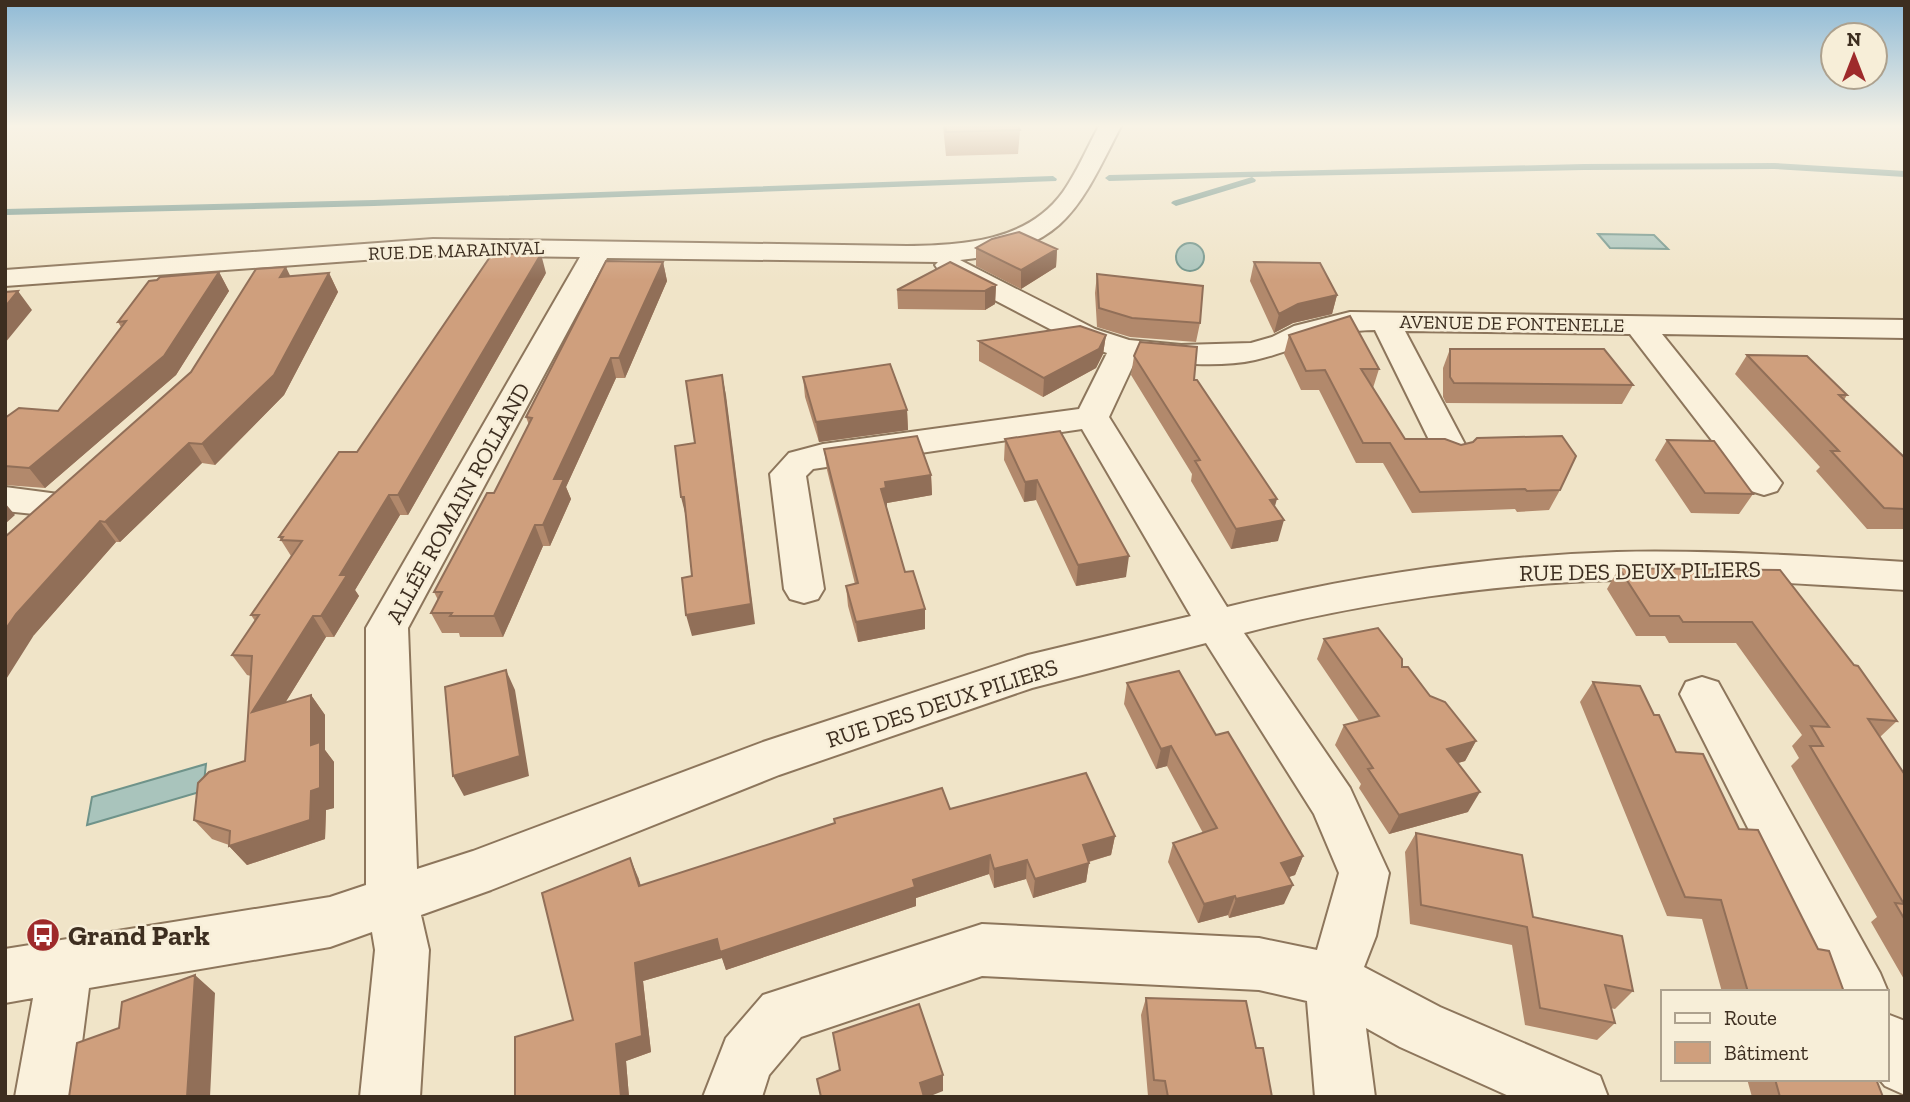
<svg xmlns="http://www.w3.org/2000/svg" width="1910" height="1102" viewBox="0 0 1910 1102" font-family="'Zilla Slab',serif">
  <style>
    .water { fill: #a9c4bc; stroke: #6f938a; stroke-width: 2 }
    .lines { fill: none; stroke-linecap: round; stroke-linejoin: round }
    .stream { fill: #6f938a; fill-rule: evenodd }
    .minor-casing { stroke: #8d765c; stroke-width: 4 }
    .minor { fill: #faf1dc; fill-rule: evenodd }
    .wall { fill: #b2896c }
    .shaded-wall { fill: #916f58 }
    .building { fill: #cf9f7d; stroke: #916f58; stroke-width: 2 }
    .labels { text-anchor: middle; stroke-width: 5; stroke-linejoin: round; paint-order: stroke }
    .far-street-label { font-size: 19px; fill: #3d2e20; stroke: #f7eed8 }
    .street-label { font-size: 23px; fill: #3d2e20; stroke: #f7eed8 }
    .near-poi-label { font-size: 28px; font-weight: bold; fill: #3d2e20; stroke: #f7eed8; text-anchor: start }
  </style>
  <rect width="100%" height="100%" fill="#f0e4c8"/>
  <!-- water -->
  <path class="water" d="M1598,234L1654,235L1668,249L1610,248Z
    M1176 257a14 14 0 1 1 28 0a14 14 0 1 1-28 0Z
    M206,764L203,791L87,825L92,797Z"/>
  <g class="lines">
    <!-- stream -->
    <path class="stream" d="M1774,163L1905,171V177L1774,169L1584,170L1252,177L1256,180L1255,182L1176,206L1171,203L1173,201L1252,177L1109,181L1105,178L1109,175L1584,164Z
      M1053,176L1057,179L1056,181L374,206L5,215V209L374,200Z"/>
    <!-- minor casing -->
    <g class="minor-casing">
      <path id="minor" d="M1099,126H1121C1078,210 1065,249 960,260L1095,329L1129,340L1181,345L1251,343L1272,337L1294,326L1350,312L1905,320V338L1662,334L1782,483L1777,491L1764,495L1751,491L1630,334L1405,331L1469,452L1464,460L1452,463L1440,460L1435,452L1375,330C1326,330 1300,350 1255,360C1219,368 1172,363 1136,359L1109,417L1227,607C1354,576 1487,556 1617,552C1713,550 1809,556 1905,562V590C1809,584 1713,577 1617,580C1498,583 1359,603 1244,633L1350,788L1389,873L1376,936L1364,967L1440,1007L1600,1076L1608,1097H1511L1400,1047L1366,1028L1375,1097H1315L1307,1001L1259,990L982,976L801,1037L769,1075L762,1097H703L726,1038L763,995L982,924L1259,938L1317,950L1339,873L1314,814L1206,643L1032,688L779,775L491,890L421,915L429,950L420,1097H360L375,950L372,932L330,947L89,988L75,1097H15L33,998L5,1003V949L330,897L366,885V628L580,257L433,255L5,286V270L433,239L907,246C963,245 1027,242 1063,192C1077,172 1087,148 1099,126ZM607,258L938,262L935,265L939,271L1073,341L1107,353L1079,409L823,444L789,453L770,474L784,589L790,599L804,603L818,599L824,589L806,476L813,469L1082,429L1191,616L1028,655L763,742L473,851L417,869L408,628Z
        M5,487L66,495L71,504L66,513L53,516L5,511Z
        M1702,677L1718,682L1880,973L1888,992L1887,993L1831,992L1680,694L1686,682Z
        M1887,1014L1905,1021V1095L1885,1086L1879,1079H1887Z"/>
    </g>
    <!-- minor -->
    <use href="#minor" class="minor"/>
  </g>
  <!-- wall -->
  <path class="wall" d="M943,126H1018L1020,130L1018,154L946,156Z
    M976,248L1057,249L1056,267L1021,289L976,266Z
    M663,262L667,281L625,378H616L566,487L571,499L550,546H543L503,637H460L459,633H442L431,613L438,600L434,592L494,493L529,425L526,417Z
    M1254,262L1337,295L1332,314L1293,323L1274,333L1250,281Z
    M219,272L229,291L176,375L45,488L5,485V418L58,411L121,327L118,322Z
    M329,273L338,292L284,395L215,465L202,463L120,542H116L34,635L5,537L191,372L290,276Z
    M546,273L408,515H400L355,590L359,596L334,637H326L285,703L311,695L325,715V750L334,762V808L326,810L325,839L247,865L229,846V845L212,839L194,820L245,761L251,676L247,675L232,655L255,621L251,615L291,556L279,537L357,452Z
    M1097,274L1200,323L1196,342L1130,337L1097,327L1095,293Z
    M996,285L995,304L985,310L898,309L897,290Z
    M1106,335L1103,354L1096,368L1043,397L979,361V341Z
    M1289,335L1379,369L1373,388L1405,439L1560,490L1549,510L1517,512L1515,509L1412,513L1383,463H1356L1319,390H1301L1284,354Z
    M1450,349L1633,385L1622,404L1446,403L1443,397V368Z
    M1747,355L1847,395L1844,400L1905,458V529H1867L1816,471L1820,467L1735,374Z
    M1134,356L1194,380L1275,507L1278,541L1231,549L1191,481L1192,474L1131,375Z
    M803,377L907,410L908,430L819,442L805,397Z
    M1005,439L1126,577L1076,586L1036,500L1024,502L1004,460Z
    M1667,440L1753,494L1739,514L1691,513L1655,460Z
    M824,449L931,475L932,495L887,503V508L905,572L925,629L858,642L848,606L846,586L855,584L827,470Z
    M1619,568L1780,570L1897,721L1880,737L1905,775V981L1871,922L1877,917L1791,766L1799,758L1792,746L1802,735L1736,643H1669L1665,636H1636L1607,589Z
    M1324,639L1402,667L1476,741L1465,761L1458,763L1468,812L1389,834L1359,788L1361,784L1335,745L1344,725L1359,721L1317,659Z
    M1593,682L1654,715L1676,752L1739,829L1818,949L1844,992H1722L1702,919L1667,916L1580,702Z
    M1127,683L1216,735L1303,856L1295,875L1289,877L1284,904L1229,918L1228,915L1198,923L1168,862L1173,843L1203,833L1167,766L1156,769L1124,704Z
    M950,809L1115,836L1111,855L1089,862L1086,882L1033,898L1026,879L994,888L989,874L916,898V906L726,970L722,958L643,981L651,1052L626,1061L629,1097H515L573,1020L638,877L641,886Z
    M1416,833L1533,917L1633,991L1615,1009L1610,1008L1615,1023L1597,1040L1525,1025L1512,945L1410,924L1405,852Z
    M1146,998L1256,1048L1272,1097L1148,1096L1141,1015Z
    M1747,1079H1876L1883,1097H1752Z"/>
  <!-- shaded-wall -->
  <path class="shaded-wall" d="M1057,249L1056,267L1021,289V270Z
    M541,254L546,273L408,515L398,495Z
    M663,262L667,281L625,378L619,358Z
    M286,267L295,286L280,277Z
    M219,272L229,291L176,375L45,488L29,468Z
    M329,273L338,292L284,395L215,465L202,444Z
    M996,285L995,304L985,310V291Z
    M18,291L32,310L5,343V307Z
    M1337,295L1332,314L1293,323L1274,333L1279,314L1298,304Z
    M1106,335L1103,354L1096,368L1043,397L1044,378Z
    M611,358L616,378L566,487L571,499L550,546L543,525L554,479Z
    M722,375L726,395L755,624L692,636L686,615Z
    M907,410L908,430L819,442L816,422Z
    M189,443L202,463L120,542L105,522Z
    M931,475L932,495L887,503V508L881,489L885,482Z
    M1037,480L1036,500L1024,502L1025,482Z
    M389,495L400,515L355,590L359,596L334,637L321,616L340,575Z
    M681,497H684L686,517Z
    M1277,499L1271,520L1270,500Z
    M5,503L15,515L5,524Z
    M1284,520L1278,541L1231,549L1236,529Z
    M100,521L116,542L34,635L5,681V630L16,614Z
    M535,525L543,546L503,637L494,616Z
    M1129,556L1126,577L1076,586L1078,565Z
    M925,609V629L858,642L856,622Z
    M313,616L326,637L267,732L252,712Z
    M506,670L515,690L529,776L464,796L453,776Z
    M311,695L325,715V750L334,762V808L326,810L325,839L247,865L229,846L311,745Z
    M1476,741L1465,761L1436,769L1447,749Z
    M1171,746L1167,766L1156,769L1161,749Z
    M1480,792L1468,812L1389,834L1399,815Z
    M1115,836L1111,855L1080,864L1083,845Z
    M990,855L989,874L916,898V906L726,970L722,958L643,981L651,1052L626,1061L629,1097H621L616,1044L635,963L913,880Z
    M1303,856L1295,875L1273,882L1281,863Z
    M630,858L638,877L647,905L639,886Z
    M1027,860L1026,879L994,888V869Z
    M1089,863L1086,882L1033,898L1035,879Z
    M1293,885L1284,904L1229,918L1236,899Z
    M1235,896L1228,915L1198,923L1204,904Z
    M195,975L215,993L210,1097H187Z
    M943,1075V1091L928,1097H921L920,1083Z"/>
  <!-- building -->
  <path class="building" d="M945,126H1018L1020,130L946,132Z
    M1019,232L1057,249L1021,270L976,248L992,239Z
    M492,254H541L398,495H389L340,575H347L321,616H313L252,712L311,695V745L320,742V788L311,791L310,820L229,846L230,831L194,820L198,783L209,772L245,761L252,656L232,655L259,615H251L302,541L281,540L283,537H279L339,452H357Z
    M606,261L663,262L619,358H611L554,479H564L543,525H535L494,616H450L452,613H431L442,592H434L487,493H494L532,418L526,417Z
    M950,262L996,285L985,291L897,290Z
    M1254,262L1320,263L1337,295L1298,304L1279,314Z
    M286,267L280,277L329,273L274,375L202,444L189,443L105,522L100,521L16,614L5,630V537L191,372L256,269Z
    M219,272L164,356L29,468L5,466V418L19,408L58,411L126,321L118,322L149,281L157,280L160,277Z
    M1097,274L1203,286L1200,323L1132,318L1099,308Z
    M18,291L5,307V292Z
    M1350,316L1379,369H1361L1405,439H1445L1461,445L1473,442L1477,438L1562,436L1576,456L1560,490L1527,491L1525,489L1420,492L1390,443H1363L1325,370L1306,371L1289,335Z
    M1080,326L1106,335L1099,349L1044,378L979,341Z
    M1140,342L1197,347L1194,380H1197L1277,499L1270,500L1284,520L1236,529L1195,461L1200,460L1134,356Z
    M1450,349H1604L1633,385L1454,383L1450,377Z
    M1747,355L1807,356L1847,395H1839L1905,458V509L1884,508L1831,451H1839Z
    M890,364L907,410L816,422L803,377Z
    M722,375L751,604L686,615L682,578L692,576L684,497H681L675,446L695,443L686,381Z
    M1060,431L1129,556L1078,565L1037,480L1025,482L1005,439Z
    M917,436L931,475L885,482L886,488L881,489L905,572L913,571L925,609L856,622L846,586L858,583L824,449Z
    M1667,440L1714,441L1753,494L1705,493Z
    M1619,568L1780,570L1854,665L1858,666L1897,721L1868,719L1905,775V920L1895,903L1904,904L1810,746H1823L1811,726L1829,727L1752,622H1683L1679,616H1650Z
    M1378,628L1402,659V667H1408L1430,696L1445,702L1476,741L1447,749L1480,792L1399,815L1368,769L1373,768L1344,725L1379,716L1324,639Z
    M506,670L520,756L453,776L445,687Z
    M1179,671L1216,735L1228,732L1303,856L1281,863L1293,885L1236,899L1235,896L1204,904L1173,843L1217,828L1171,746L1161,749L1127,683Z
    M1593,682L1640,686L1654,715H1659L1676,752L1703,754L1739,829L1758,830L1818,949L1829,951L1844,992H1748L1721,900L1685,897Z
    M1086,773L1115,836L1083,845L1089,863L1035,879L1027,860L994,869L990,855L913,880L915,887L720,952L717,939L635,963L642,1036L616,1044L621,1097H515V1037L573,1020L542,893L630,858L639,886L835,823L834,819L942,788L950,809Z
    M1416,833L1522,855L1533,917L1622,936L1633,991L1605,985L1615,1023L1540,1008L1527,927L1421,905Z
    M195,975L187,1097H69L77,1043L119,1028L122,1002Z
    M1146,998L1246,1001L1256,1048H1263L1272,1097H1168L1165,1081L1154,1080Z
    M919,1004L943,1075L920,1083L924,1097H821L817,1079L840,1070L833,1033Z
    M1775,1079H1876L1883,1097H1780Z"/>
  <!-- sky -->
  <linearGradient id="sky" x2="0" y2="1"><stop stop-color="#8fbad6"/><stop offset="0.45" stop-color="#f8f3e6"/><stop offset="1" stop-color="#f8f3e6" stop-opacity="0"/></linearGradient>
  <rect width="1910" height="280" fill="url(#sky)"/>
  <!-- icons -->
  <defs>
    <g id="bus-disc" transform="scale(1.75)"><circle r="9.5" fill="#9e2a2b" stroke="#f7eed8"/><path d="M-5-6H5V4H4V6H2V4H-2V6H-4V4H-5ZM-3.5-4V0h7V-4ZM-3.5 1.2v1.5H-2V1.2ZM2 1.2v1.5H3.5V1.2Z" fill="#fff"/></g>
  </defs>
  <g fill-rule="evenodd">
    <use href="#bus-disc" x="43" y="935"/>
  </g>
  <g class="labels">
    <!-- far-street labels -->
    <g class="far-street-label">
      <text transform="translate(456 250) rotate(-2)" y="7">RUE DE MARAINVAL</text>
      <text transform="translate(1512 323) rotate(1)" y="7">AVENUE DE FONTENELLE</text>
    </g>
    <!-- street labels -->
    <g class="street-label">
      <text transform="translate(458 503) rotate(-61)" y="8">ALLÉE ROMAIN ROLLAND</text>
      <text transform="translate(1640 571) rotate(-1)" y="8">RUE DES DEUX PILIERS</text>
      <text transform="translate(942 703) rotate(-18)" y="8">RUE DES DEUX PILIERS</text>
    </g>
    <!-- near-poi labels -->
    <g class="near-poi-label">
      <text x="68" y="945">Grand Park</text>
    </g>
  </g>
  <!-- border -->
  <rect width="1910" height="1102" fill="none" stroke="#3d2e20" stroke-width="14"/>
  <!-- legend -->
  <rect x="1661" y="990" width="228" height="91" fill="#f7eed8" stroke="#ada18e" stroke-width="2"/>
  <rect x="1675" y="1013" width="35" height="10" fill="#faf1dc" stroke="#ada18e" stroke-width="2"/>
  <text x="1724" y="1025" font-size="21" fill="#3d2e20">Route</text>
  <rect x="1675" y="1042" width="35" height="21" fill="#cf9f7d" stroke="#ada18e" stroke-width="2"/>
  <text x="1724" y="1060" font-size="21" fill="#3d2e20">Bâtiment</text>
  <!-- north arrow -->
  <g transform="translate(1854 56)"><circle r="33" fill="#f7eed8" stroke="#ada18e" stroke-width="2"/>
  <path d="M0-5L12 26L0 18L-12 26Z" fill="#9e2a2b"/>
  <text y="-10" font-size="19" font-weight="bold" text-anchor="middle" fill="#3d2e20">N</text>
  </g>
</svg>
